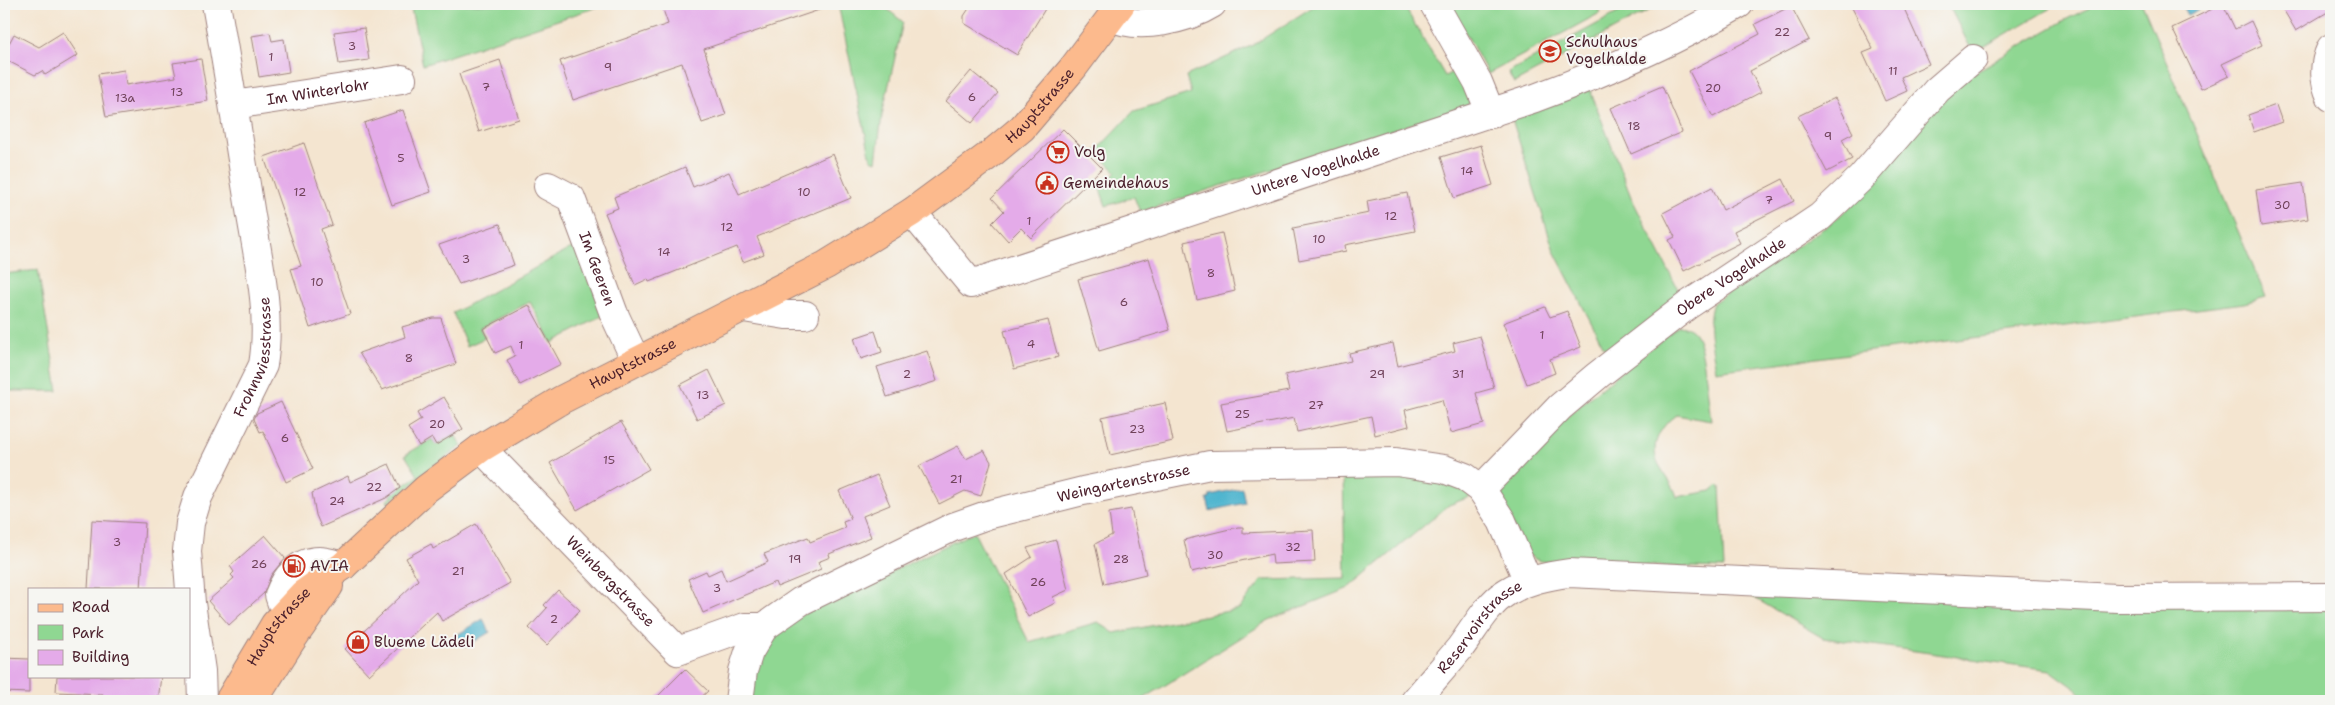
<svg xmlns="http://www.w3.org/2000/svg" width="2335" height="705" viewBox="0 0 2335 705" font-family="'Shantell Sans',sans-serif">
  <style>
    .green { fill: #8fd792; stroke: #6c7b5e }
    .water { fill: #50b5cf; stroke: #4d6a7d }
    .building { fill: #e4abe9 }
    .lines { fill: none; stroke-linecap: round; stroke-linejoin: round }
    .minor-casing { stroke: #9f827e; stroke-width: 30 }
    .major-casing { stroke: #9f827e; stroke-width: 30 }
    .minor { stroke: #fff; stroke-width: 28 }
    .major { stroke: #fcba8d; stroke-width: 28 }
    .labels { text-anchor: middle; stroke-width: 4; stroke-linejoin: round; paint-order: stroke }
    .number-label { font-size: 12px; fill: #70425a }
    .poi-label { font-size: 15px; fill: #4a1f2b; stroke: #f6f6f2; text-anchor: start }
    .street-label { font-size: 15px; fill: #4a1f2b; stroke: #f6f6f2 }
  </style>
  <rect width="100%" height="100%" fill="#f6f6f2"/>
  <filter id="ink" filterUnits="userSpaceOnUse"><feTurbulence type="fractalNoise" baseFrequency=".02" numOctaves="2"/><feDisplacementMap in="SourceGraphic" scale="10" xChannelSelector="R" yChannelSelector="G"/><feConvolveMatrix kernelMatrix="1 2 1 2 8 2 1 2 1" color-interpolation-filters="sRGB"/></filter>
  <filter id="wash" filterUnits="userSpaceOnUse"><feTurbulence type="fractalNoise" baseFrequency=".0096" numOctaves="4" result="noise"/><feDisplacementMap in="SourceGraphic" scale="20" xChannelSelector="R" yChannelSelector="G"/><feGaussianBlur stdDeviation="1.12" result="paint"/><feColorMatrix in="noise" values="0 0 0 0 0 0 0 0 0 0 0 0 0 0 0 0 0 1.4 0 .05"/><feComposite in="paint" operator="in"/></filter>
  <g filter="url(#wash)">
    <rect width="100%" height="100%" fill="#f4e5d0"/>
    <!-- green -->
    <path class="green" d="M410,4H606L423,65Z
      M838,4H881L903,22L882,115L876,162L871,160Z
      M1317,4H1403L1445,76L1462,67L1471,101L1467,106L1140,212L1134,197L1106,206L1100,189L1116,172L1096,151L1134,111L1191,93L1186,76L1253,45Z
      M1450,4H1595L1600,13L1488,74Z
      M1634,4H1661L1514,83L1508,72Z
      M1948,4H2058L1973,53Z
      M2097,4H2142L2266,297L2244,303L1716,371C1713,349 1705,324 1713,303L1830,224L1860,198L1946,95L1975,72L2065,20Z
      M1589,87L1631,197L1684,301L1608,355L1554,251L1511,116Z
      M577,245L604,315L552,343L530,302L480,328L485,338L467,346L453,313Z
      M38,270L58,391H4V274Z
      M1679,326C1686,327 1692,328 1696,335C1705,351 1708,401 1711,421L1676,415C1662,425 1649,444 1658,463C1664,475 1673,483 1677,497L1711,491L1718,485L1720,487L1724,568L1558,563C1546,562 1537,562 1527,554C1520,537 1499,505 1503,487C1510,455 1647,352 1679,326Z
      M454,434L462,446L419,476L421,478L388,503L387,500L392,497L391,494L418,476L405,455L432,439L436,445Z
      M1343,472L1395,473L1453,484L1472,496L1449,505L1349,588L1269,620L1140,701H750C755,664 762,647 789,621L974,532L1029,642L1098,622L1114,633L1239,609L1262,580L1345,578Z
      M1746,593L2331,605V701H2081L2079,691L2050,670L1823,638Z"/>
    <!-- water -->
    <path class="water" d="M2181,4H2210L2187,15Z
      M1242,488L1245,503L1210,511L1207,499L1210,498V495Z
      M483,619L490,632L465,647L457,635Z"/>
    <g id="blocks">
      <!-- building -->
      <path class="building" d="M661,4H827L828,7L704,49L726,115L702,123L682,63L573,100L560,61L668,24Z
        M972,4H1048L1017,55L964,23V16Z
        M1850,4H1902L1929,64L1901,77L1907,91L1885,101L1863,53L1873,49Z
        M2223,4L2235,29L2251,21L2262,45L2222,64L2229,76L2201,89L2172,28Z
        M2280,4H2331V10L2296,31Z
        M1791,6L1809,40L1750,71L1761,92L1713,117L1689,71L1760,34L1755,24Z
        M364,28L369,60L339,64L334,32Z
        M63,32L78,55L45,75L42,71L35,75L4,59V53L14,34L39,47Z
        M270,33L272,41L284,39L289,72L259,77L252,36Z
        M201,59L208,101L106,117L98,74L124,70L126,85L176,77L173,63Z
        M500,60L519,119L479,132L459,74Z
        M971,71L998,93L972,123L946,101Z
        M1662,86L1682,132L1631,154L1611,108Z
        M1835,98L1853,133L1842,139L1852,159L1827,172L1798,116Z
        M2276,105L2282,122L2254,132L2248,115Z
        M403,110L431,192L392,205L364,123Z
        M1063,129L1102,168L1031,238L1021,228L1008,241L992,223L1004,211L992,198Z
        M304,143L332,225L321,229L350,314L310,328L291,269L301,266L264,157Z
        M1481,145L1493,185L1454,198L1441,157Z
        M833,154L851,198L757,237L764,254L743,262L737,247L649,282L648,279L635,285L605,213L618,208L614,197L685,167L693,187L729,172L739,194Z
        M1783,179L1794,201L1734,231L1740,243L1684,271L1669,240L1675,237L1663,213L1712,187L1723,210Z
        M2303,183L2308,219L2261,226L2256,190Z
        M1407,193L1415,231L1345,245L1346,251L1299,260L1293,228L1369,213L1367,201Z
        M500,224L514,265L459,284L439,245Z
        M1222,233L1235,291L1197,300L1184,242Z
        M1149,258L1170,330L1099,351L1078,279L1129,265V264Z
        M529,305L561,364L520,385L507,360L515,356L511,346L495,353L483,329Z
        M1545,307L1550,317L1567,311L1581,347L1550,359L1555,373L1527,384L1503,323Z
        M433,318H441L456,364L382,390L359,353L405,337L402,327Z
        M1048,320L1058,357L1014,369L1004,331Z
        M875,331L882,352L861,359L854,338Z
        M1480,336L1494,388L1476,393L1484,424L1451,433L1442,400L1405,410L1409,426L1375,435L1371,416L1297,432L1294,418L1227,431L1221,403L1289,391L1285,375L1351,361L1349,353L1393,343L1398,366L1455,351L1453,343Z
        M927,351L937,381L887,397L877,367Z
        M709,370L726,405L697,419L680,385Z
        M444,397L463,429L436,445L432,438L419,446L408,428L421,420L417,413Z
        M281,402L313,469L286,482L263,431L260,432L254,419L257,413Z
        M1165,403L1173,441L1110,455L1102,417Z
        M621,422L649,469L577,510L550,463Z
        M958,446L966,459L984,450L991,462L981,496L965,491L939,504L919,466Z
        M389,464L400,488L386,498L321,527L316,515L312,493L348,476L350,482Z
        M877,475L890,505L863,516L871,537L829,554L830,557L818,562L821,569L777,587L775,582L703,613L688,579L706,571L708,575L721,569L726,581L768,562L764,554L808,537L810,542L845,528L843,522L851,519L839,491Z
        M1131,509L1146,574L1104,584L1095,544L1112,535L1109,513Z
        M92,520L145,523L141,589H88Z
        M476,524L510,583L442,621L437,612L369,675L345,649L418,580L406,558L431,544L433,549Z
        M1238,527H1243V533L1313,530L1315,562L1273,564L1272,554L1191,572L1184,540Z
        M265,535L285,558L271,575L264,593L229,625L208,601L234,578L231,575L234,572L230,566Z
        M1056,540L1068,590L1053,597L1055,603L1028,617L1006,574L1032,557L1027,548Z
        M558,590L580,610L547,645L529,628L547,608L544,605Z
        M4,658L29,659V693L4,692Z
        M685,669L708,691L697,701H653Z
        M57,676H161L158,701H102L103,694L56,692Z"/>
    </g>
  </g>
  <g filter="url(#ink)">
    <use href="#blocks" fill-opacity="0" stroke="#9f827e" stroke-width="1"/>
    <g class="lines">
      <!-- minor casing -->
      <g class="minor-casing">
        <g id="minor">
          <path d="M1434,4L1478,82L1491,114"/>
          <path d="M1112,17C1138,31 1188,19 1212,4"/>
          <path d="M2331,48C2323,65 2323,80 2331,97"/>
          <path id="s1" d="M234,105L402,79"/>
          <path id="s2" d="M548,186L571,198L614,314L636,361"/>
          <path id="s3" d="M912,212L971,284L1535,98C1605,72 1675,42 1739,4"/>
          <path d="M744,308L786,315H805"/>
          <path id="s4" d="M481,448L678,651L745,627H764"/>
          <path id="s5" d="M1481,489L1560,407L1598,375L1688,305L1820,217L1861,178L1937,90L1973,59"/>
          <path d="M301,626L285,613L279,595C285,578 299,561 319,561C326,561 335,564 343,566"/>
          <path id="s6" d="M202,701L201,671L191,603L187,551L190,523L198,497L263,365C272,311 257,256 249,203C238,136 228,70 216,4"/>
          <path id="s7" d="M739,701L743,671L749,652L764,627L801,601L953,527L987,515L1083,491L1210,465L1396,462L1444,469L1465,477L1481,489L1502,521L1528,581"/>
          <path id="s8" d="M1415,701C1430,683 1445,666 1460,648C1473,631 1488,603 1507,592C1527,580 1547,576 1569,573L2117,598L2331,597"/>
        </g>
      </g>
      <!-- major casing -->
      <g class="major-casing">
        <g id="major">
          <path id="s9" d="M229,701L275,624L303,594L343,566L426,489L481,448L561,400L826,265L912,212L992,153L1022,128L1073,68L1121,4"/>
          <path d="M253,701L291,641L329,586"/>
        </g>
      </g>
      <!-- minor -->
      <use href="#minor" class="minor"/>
      <!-- major -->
      <use href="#major" class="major"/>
    </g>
  </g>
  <!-- icons -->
  <defs>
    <g id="school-ring" transform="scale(1.125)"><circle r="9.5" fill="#f6f6f2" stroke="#c8321e" stroke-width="1.5"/><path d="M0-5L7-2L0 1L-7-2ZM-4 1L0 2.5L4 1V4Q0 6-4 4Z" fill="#c8321e"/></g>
    <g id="supermarket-ring" transform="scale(1.125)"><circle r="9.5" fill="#f6f6f2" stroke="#c8321e" stroke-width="1.5"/><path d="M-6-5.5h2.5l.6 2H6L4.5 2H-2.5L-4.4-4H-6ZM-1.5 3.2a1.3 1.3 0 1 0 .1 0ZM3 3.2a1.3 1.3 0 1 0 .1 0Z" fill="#c8321e"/></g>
    <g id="civic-ring" transform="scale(1.125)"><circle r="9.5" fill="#f6f6f2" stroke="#c8321e" stroke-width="1.5"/><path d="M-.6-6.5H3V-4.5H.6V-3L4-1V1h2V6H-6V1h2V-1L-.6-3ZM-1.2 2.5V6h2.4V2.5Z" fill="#c8321e"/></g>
    <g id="fuel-ring" transform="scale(1.125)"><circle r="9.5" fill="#f6f6f2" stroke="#c8321e" stroke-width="1.5"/><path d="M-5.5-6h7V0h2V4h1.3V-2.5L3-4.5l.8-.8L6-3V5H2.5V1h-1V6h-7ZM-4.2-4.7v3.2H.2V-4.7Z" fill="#c8321e"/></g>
    <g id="shop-ring" transform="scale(1.125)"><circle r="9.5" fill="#f6f6f2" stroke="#c8321e" stroke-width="1.5"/><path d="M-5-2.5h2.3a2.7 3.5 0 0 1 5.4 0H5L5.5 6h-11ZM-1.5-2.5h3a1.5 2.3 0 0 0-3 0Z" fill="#c8321e"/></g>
  </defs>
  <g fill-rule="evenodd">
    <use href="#school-ring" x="1550" y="51"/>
    <use href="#supermarket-ring" x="1058" y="152"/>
    <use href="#civic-ring" x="1047" y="183"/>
    <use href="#fuel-ring" x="294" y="566"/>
    <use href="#shop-ring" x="358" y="642"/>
  </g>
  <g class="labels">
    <!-- number labels -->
    <g class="number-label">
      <text x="1782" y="36">22</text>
      <text x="352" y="50">3</text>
      <text x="271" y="61">1</text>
      <text x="608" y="71">9</text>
      <text x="1893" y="75">11</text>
      <text x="486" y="91">7</text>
      <text x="1713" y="92">20</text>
      <text x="177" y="96">13</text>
      <text x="972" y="101">6</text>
      <text x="125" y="102">13a</text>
      <text x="1634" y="130">18</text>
      <text x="1828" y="140">9</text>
      <text x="401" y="162">5</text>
      <text x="1467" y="175">14</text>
      <text x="300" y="196">12</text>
      <text x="804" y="196">10</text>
      <text x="1769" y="204">7</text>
      <text x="2282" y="209">30</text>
      <text x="1391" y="220">12</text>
      <text x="1029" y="225">1</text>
      <text x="727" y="231">12</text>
      <text x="1319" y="243">10</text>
      <text x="664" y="256">14</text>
      <text x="466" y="263">3</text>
      <text x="1211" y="277">8</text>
      <text x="317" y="286">10</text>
      <text x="1124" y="306">6</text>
      <text x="1542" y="339">1</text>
      <text x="1031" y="348">4</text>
      <text x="521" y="349">1</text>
      <text x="409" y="362">8</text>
      <text x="907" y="378">2</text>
      <text x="1377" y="378">29</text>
      <text x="1458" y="378">31</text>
      <text x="703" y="399">13</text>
      <text x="1316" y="409">27</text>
      <text x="1242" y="418">25</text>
      <text x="437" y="428">20</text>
      <text x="1137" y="433">23</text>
      <text x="285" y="442">6</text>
      <text x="609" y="464">15</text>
      <text x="956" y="483">21</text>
      <text x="374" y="491">22</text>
      <text x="337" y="505">24</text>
      <text x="117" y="546">3</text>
      <text x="1293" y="551">32</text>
      <text x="1215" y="559">30</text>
      <text x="795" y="563">19</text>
      <text x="1121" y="563">28</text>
      <text x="259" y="568">26</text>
      <text x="458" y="575">21</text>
      <text x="1038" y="586">26</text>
      <text x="717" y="592">3</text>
      <text x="554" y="623">2</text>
    </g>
    <!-- poi labels -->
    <g class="poi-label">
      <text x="1566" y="47">Schulhaus<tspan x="1566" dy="17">Vogelhalde</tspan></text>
      <text x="1074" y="157">Volg</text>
      <text x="1063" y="188">Gemeindehaus</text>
      <text x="310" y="571">AVIA</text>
      <text x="374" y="647">Blueme Lädeli</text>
    </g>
    <!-- street labels -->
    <g class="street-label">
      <text dy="5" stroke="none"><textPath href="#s1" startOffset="85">Im Winterlohr</textPath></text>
      <text dy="5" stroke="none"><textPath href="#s9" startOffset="1020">Hauptstrasse</textPath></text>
      <text dy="5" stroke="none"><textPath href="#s3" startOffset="456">Untere Vogelhalde</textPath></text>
      <text dy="5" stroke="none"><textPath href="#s2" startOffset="101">Im Geeren</textPath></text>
      <text dy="5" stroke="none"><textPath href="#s5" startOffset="329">Obere Vogelhalde</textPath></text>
      <text dy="5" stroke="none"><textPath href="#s6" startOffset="359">Frohnwiesstrasse</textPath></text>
      <text dy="5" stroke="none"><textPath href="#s9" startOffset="535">Hauptstrasse</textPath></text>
      <text dy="5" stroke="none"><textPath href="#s7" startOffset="470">Weingartenstrasse</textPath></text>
      <text dy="5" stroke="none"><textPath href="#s4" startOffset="186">Weinbergstrasse</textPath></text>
      <text dy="5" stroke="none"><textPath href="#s9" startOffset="90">Hauptstrasse</textPath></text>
      <text dy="5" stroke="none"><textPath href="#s8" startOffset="99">Reservoirstrasse</textPath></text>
    </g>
  </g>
  <!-- margin -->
  <rect width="2335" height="705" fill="none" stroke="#f6f6f2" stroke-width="20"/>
  <!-- legend -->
  <rect x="28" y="588" width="162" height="90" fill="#f6f6f2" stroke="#b1a0a2"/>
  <rect x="38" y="604" width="25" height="8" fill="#fcba8d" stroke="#b1a0a2"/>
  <text x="72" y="612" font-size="15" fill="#4a1f2b">Road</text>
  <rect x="38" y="625" width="25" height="15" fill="#8fd792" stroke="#b1a0a2"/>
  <text x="72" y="638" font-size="15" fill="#4a1f2b">Park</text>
  <rect x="38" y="650" width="25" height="15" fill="#e4abe9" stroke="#b1a0a2"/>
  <text x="72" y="662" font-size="15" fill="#4a1f2b">Building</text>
</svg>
